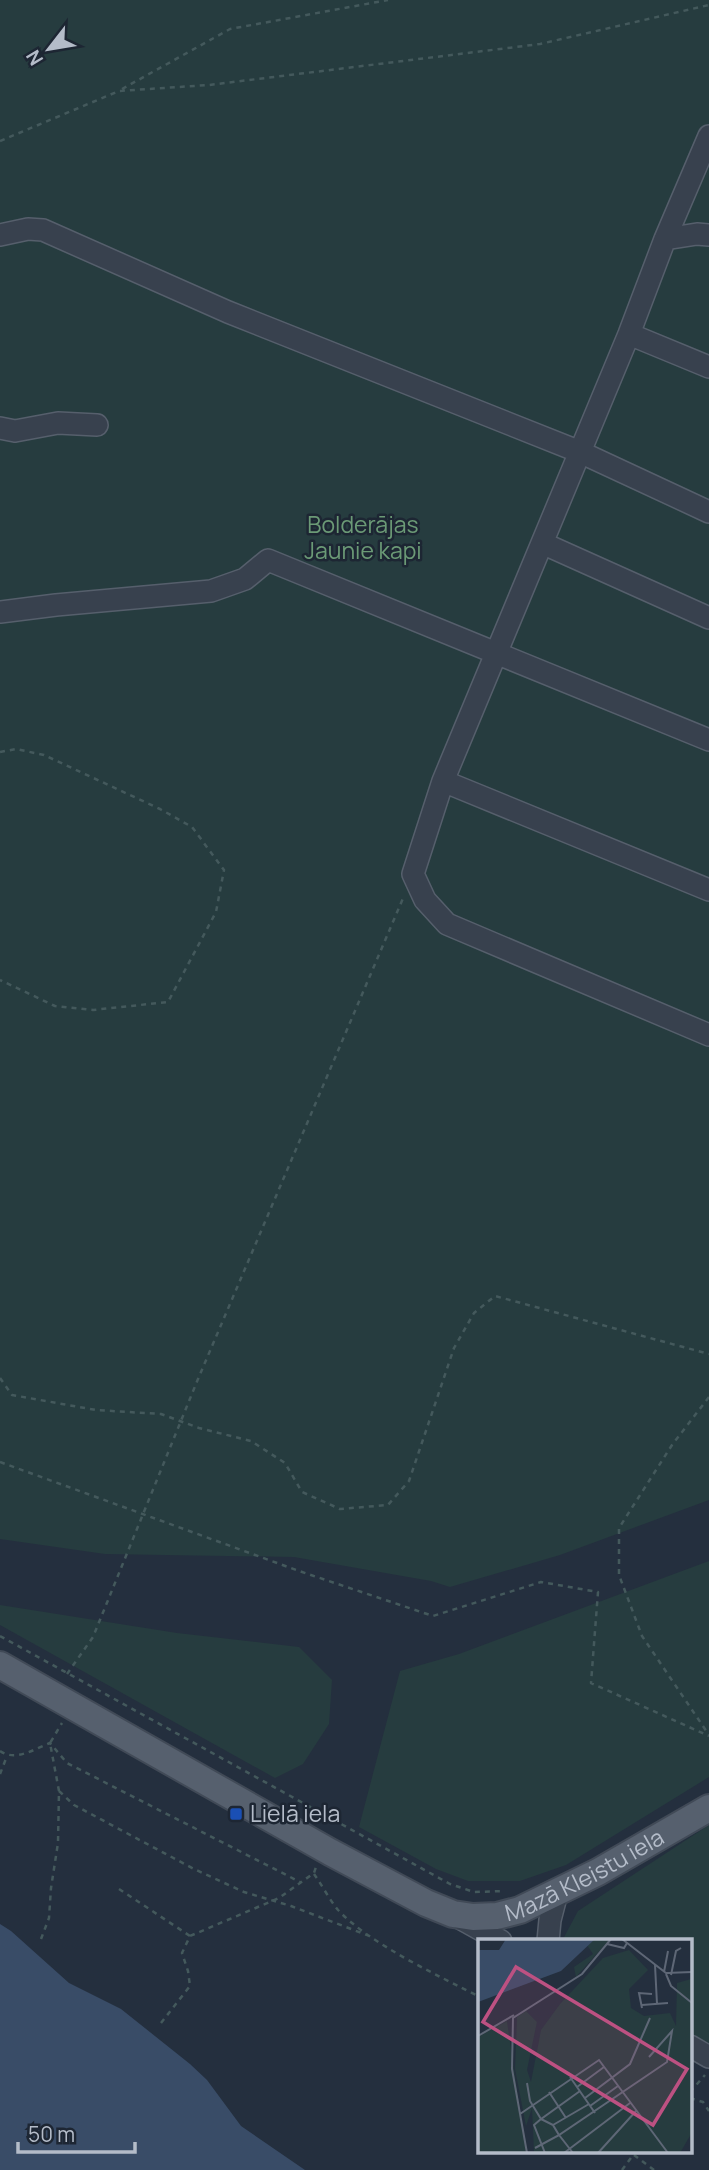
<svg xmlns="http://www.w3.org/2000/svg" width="709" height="2170" viewBox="0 0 709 2170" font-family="Manrope,sans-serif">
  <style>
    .green { fill: #263c3f }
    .water { fill: #394c67 }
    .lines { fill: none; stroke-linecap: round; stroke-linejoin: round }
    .minor-casing { stroke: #565f6c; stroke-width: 24 }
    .major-casing { stroke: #414a57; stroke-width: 30 }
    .path { stroke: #44595c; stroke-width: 2.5; stroke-dasharray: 5 5; stroke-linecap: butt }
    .minor { stroke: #38414e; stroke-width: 21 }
    .major { stroke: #56606e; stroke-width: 26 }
    .transit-dot { fill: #1a4fb4; stroke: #1d2633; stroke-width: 2.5 }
    .labels { text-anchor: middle; stroke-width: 5; stroke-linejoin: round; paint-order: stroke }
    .park-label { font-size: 23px; fill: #6b9a76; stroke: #1d2633 }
    .poi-label { font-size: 23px; fill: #b4bcc9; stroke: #1d2633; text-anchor: start }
    .street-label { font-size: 23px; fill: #b4bcc9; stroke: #1d2633 }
    .inset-road { fill: none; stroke: #5e6776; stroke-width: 2 }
    .view { fill: #bd5182; fill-opacity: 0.15; stroke: #bd5182; stroke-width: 3.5 }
    .inset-edge { fill: none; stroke: #b4bcc9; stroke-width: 3.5 }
  </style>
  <rect width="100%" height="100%" fill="#242f3e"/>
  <!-- green -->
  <path class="green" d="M0,0H709V1500L560,1555L450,1587L431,1581L294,1557L105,1554L0,1539Z
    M709,1561V1777L566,1865L520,1881H468L436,1869L359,1827L400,1671L459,1654Z
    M0,1605L177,1633L299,1647L332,1680L329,1724L303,1764L275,1778L0,1625Z
    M709,1825V2044L690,2033V1941H562L578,1911Z"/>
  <!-- water -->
  <path class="water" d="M0,1924L11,1931L69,1983L121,2009L190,2064L207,2080L241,2126L305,2170H0Z"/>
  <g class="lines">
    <!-- minor casing -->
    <g class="minor-casing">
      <path id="minor" d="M709,136L665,239L629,334L443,781L413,874L425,900L447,924L709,1035
        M0,235L28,229L43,230L228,312L580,452L709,512
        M665,239L697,234L709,235
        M629,334L709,367
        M0,428L15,431L58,423L97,425
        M542,543L709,618
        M0,612L56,605L211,591L245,579L268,560L709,740
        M443,781L709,890
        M458,1917L501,1941
        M548,1941L550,1920L557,1893
        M690,2046L709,2057"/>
    </g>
    <!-- major casing -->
    <g class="major-casing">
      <g id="major">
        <path id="s1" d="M0,1665L330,1852L426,1903L453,1914L473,1917L497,1916L520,1910L598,1872L709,1808"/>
      </g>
    </g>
    <!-- path -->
    <path class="path" d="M122,89L230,29L388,0
      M0,141L119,91L209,85L540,44L709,5
      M0,752L16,749L44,755L160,809L192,827L224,870L216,912L168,1002L93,1010L55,1006L0,980
      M0,1378L12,1395L96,1410L161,1414L199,1428L251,1441L285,1463L302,1492L340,1509L388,1505L409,1481L454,1348L474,1313L495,1296L709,1354
      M709,1397L672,1445L619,1528V1575L642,1636L709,1735
      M0,1462L299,1571L433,1616L541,1582L598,1592L591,1683L709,1736
      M0,1636L450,1884L474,1892L504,1891
      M67,1674L93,1637L198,1379L404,896
      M0,1751C16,1762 34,1749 50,1743L67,1763L300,1882
      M0,1774L7,1756
      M59,1791L74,1805L194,1869L244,1892L291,1906L372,1937
      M314,1874C322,1885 329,1899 338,1910C370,1944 437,1975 480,1997
      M119,1889L190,1936
      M41,1939L49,1918L51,1888L58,1843L59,1791L50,1743L62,1723
      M161,2023L190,1986L188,1971L182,1953L190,1936L279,1898L314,1873L316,1867
      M690,2092L705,2075
      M690,2098L703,2102L709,2111
      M634,2155L654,2170
      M622,2170L636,2151"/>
    <!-- minor -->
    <use href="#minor" class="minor"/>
    <!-- major -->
    <use href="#major" class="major"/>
  </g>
  <!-- markers -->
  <rect class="transit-dot" x="229" y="1807" width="14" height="14" rx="3.5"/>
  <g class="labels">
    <!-- park labels -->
    <g class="park-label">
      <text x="363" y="533">Bolderājas<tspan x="363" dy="26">Jaunie kapi</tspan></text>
    </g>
    <!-- poi labels -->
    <g class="poi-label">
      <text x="250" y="1822">Lielā iela</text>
    </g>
    <!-- street labels -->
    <g class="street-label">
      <text dy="8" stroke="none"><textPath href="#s1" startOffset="658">Mazā Kleistu iela</textPath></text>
    </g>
  </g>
  <!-- overview -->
  <g transform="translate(478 1939)">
    <rect width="214" height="214" fill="#242f3e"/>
    <path d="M117,0H132L98,38L96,28L115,15L109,6ZM151,11L170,31L151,50L153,69L166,77L192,74L198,87L199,44L213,40V195L202,214L56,213L54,169L48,187L37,130L39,78L48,72L59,83L49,131L53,143L63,91L82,65L125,19ZM29,82L48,213H0V98Z" fill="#263c3f"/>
    <path d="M28,0H117L83,32L0,63V11H21Z" fill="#394c67"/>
    <path class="inset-road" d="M144,0L188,34L214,33M129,5L146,9L149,4M177,26L179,65M186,33L190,12M188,35L193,47L214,64M193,36L198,12L203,9M164,66L190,64M164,69L161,54L174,55M0,97L36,76M92,138L117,174M49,144L52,162L63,180L102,152M99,148L126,128M71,153L88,179M107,159L152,125L172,79M111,165L75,186L81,196L189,123L194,92L171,118M112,167L140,147M42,175L121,121L190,214M57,209L81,196L95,214M49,214L34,130L35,79L104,35L133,0M67,214L56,186L63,180L75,186M86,214L152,164M120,214L158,172"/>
    <path class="view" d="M38,28L209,130L175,186L5,83Z"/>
    <rect width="214" height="214" class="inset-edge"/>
  </g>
  <!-- north arrow -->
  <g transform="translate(49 49) rotate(239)" stroke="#1d2633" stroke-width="5" paint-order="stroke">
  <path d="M0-5L12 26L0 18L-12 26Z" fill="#b4bcc9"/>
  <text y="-10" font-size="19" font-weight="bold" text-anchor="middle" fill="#b4bcc9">N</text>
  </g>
  <!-- scale -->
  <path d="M18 2142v10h117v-10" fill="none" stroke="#b4bcc9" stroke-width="3.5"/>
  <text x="28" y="2142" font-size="21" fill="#b4bcc9" stroke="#1d2633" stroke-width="5" paint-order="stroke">50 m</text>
</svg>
